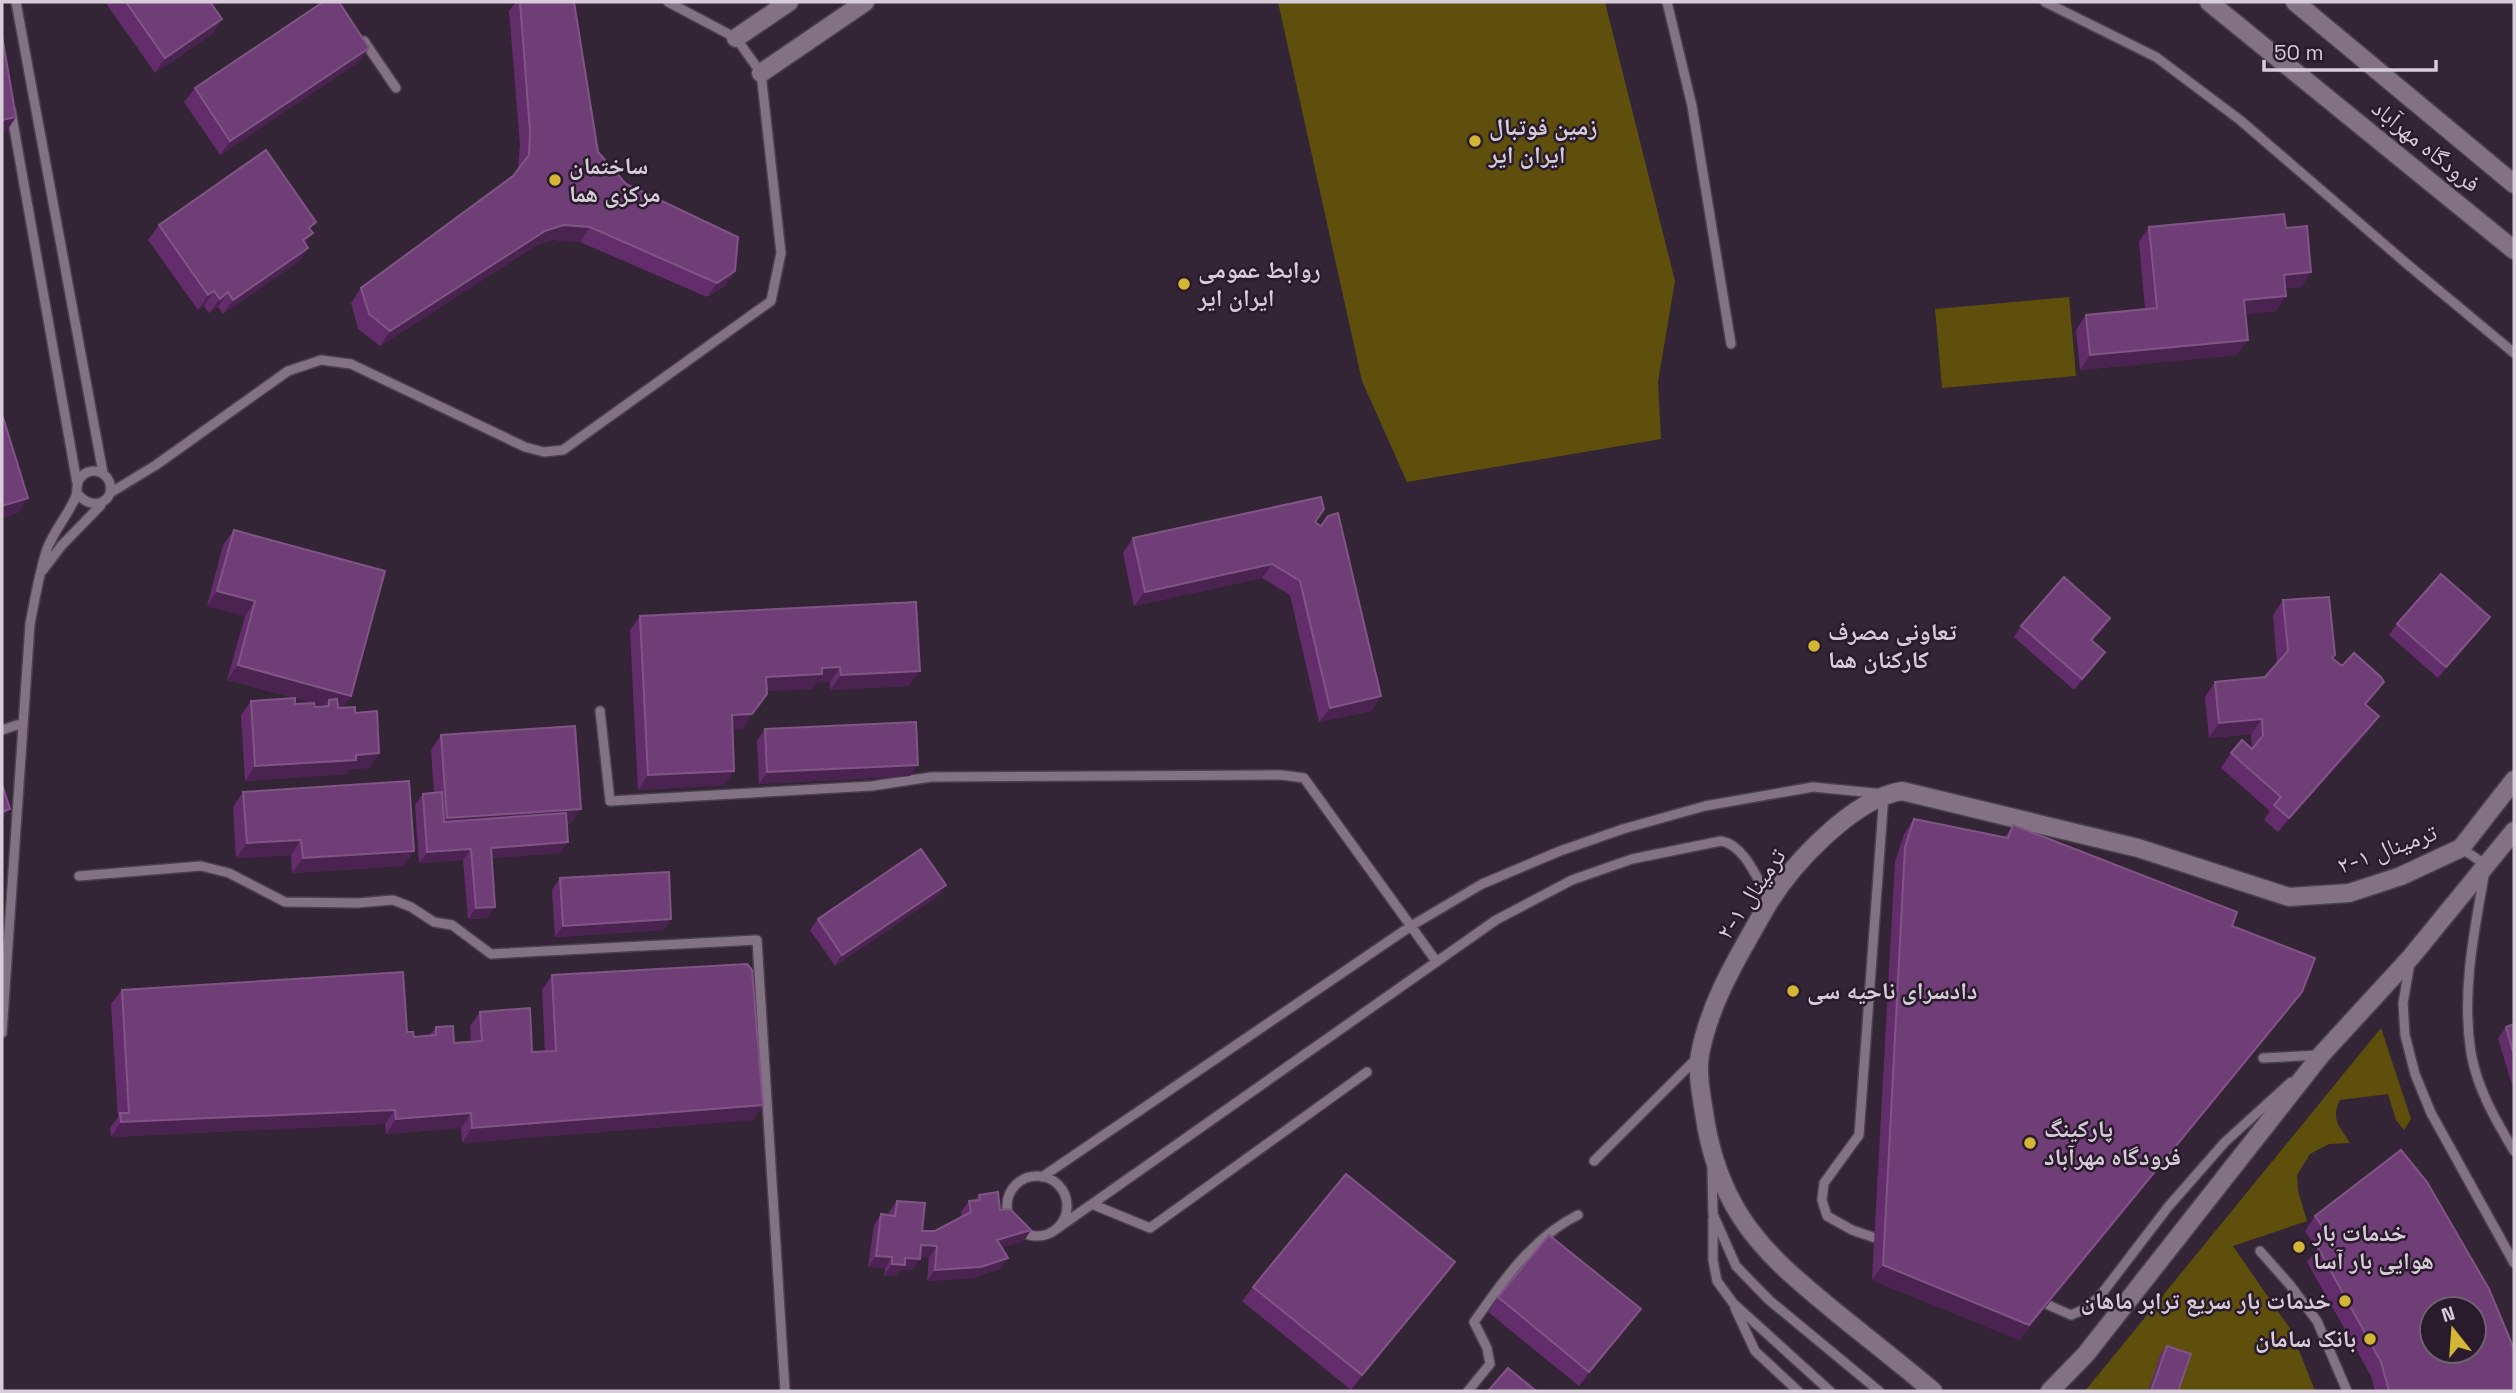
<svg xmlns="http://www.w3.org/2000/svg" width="2516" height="1393" viewBox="0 0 2516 1393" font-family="'Space Grotesk','Noto Naskh Arabic',sans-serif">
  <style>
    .green { fill: #5e4f0d }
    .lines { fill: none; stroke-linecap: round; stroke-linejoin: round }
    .lane-casing { stroke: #4b404d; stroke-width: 12 }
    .street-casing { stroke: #4b404d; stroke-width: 21 }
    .secondary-casing { stroke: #4b404d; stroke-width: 21 }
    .lane { stroke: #827284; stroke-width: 9 }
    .street { stroke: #827284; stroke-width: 18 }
    .secondary { stroke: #827284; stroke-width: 18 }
    .wall { fill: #632d6b; fill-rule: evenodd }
    .shaded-wall { fill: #4a2351 }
    .building { fill: #6f3e77; stroke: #805586; stroke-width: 2; fill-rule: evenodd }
    .poi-dot { fill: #d4b635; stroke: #291b2b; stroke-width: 2.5 }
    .labels { text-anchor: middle; stroke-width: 5; stroke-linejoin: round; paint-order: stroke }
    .poi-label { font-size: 24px; font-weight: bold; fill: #d7cdd8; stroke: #291b2b; text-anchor: start }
    .street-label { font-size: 24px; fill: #d7cdd8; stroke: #291b2b }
  </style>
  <rect width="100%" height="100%" fill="#332535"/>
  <!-- green -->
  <path class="green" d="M1278,2H1605L1675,281L1658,382L1661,439L1407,482L1362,381Z
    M2069,297L2076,376L1942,388L1935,309Z
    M2381,1028L2411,1119L2404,1130L2396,1120L2388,1094L2340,1100C2330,1119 2340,1127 2350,1143L2329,1144L2310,1154L2297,1175L2298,1191L2307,1221L2233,1246L2291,1330L2315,1391H2085Z"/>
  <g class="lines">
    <!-- lane casing -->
    <g class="lane-casing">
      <path id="lane" d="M16,2L103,473
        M1667,2L1692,106L1731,344
        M2045,2L2156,57L2240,120L2407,264L2514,353
        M364,41L396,88
        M11,111L77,483
        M110,493L156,465L288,371L321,360L351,364L525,447L544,452L563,450L771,301L781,253L761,73L736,38L668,2
        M43,570L62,545L101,505
        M600,711L610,801L872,786L931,777L1282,775L1304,778L1436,961
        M2,730L23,723
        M2461,848L2486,865C2475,927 2461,990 2471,1053C2477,1088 2496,1121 2514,1151
        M79,876L201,866L229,873L285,902L357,903L393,900L411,907L434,922L452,925L491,954L757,940L785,1391
        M2410,963L2403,1003L2405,1035L2415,1074L2431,1113L2514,1263
        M2,1033L30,624C35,599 39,573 47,549C54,530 69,514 76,496C78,489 75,482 82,476C90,468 104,470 109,481C117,500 93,514 77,493
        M2263,1058L2319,1055
        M1594,1161L1698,1057
        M1712,1168L1713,1214L1736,1266L1769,1300L1879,1391
        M1007 1206a30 30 0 1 1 60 0a30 30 0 1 1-60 0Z
        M1042,1177L1411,926L1482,884L1560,851L1623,829L1705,806L1813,787L1884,794L1859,1135L1824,1183L1822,1200L1827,1216L1852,1230L1884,1241
        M1094,1205L1150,1228L1367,1072
        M1713,1219V1260L1717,1281L1733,1303L1830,1391
        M1055,1230L1496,920L1572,880L1632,859L1721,841C1745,845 1758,881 1770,901
        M2260,1251L2290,1285L2317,1321L2347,1391
        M2037,1300L2071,1315L2085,1309L2100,1296L2168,1207L2225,1142L2291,1082
        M1735,1308L1755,1351L1798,1391
        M1468,1391L1490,1364L1487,1348L1474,1322C1502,1282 1533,1237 1578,1215"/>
    </g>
    <!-- street casing -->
    <g class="street-casing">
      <path id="street" d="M736,38L789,2
        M761,73L865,2"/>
    </g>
    <!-- secondary casing -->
    <g class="secondary-casing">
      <path id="secondary" d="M2209,2L2514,250
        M2295,2L2514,184
        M1933,1391C1902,1365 1870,1340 1838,1314C1803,1285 1766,1256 1741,1217C1721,1186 1709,1148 1704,1112C1701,1094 1697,1072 1700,1054C1710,1001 1739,955 1765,909C1790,866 1852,799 1902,791L2138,848L2289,897L2349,893L2401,876L2461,848L2514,780
        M2050,1391L2086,1354L2321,1055L2411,957L2514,831"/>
    </g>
    <!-- lane -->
    <use href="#lane" class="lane"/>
    <!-- street -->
    <use href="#street" class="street"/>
    <!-- secondary -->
    <use href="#secondary" class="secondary"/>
  </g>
  <!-- wall -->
  <path class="wall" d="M105,2H221L213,7L222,19L212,34L155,73Z
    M516,2H574L598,152L626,184L735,271L725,286L707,297L580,242L552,240L535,246L380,346L358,329L351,303L361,288L513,176L518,168L520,145L509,11Z
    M369,48L359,62L220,155L184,102L195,88Z
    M159,225L311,230L305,244L308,248L298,262L223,314L218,307L209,313L204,306L198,310L148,240Z
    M2149,227L2286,228L2311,272L2301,287L2285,288L2276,311L2245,314L2237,355L2080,370L2076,330L2086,315L2145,309L2139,242Z
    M1315,522L1381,696L1371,711L1319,722L1290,595L1262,578L1134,606L1123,553L1133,538Z
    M234,530L351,696L343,707L355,713L379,753L369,768L350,769L346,774L245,781L241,715L251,701L295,698L227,680L245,616L207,606L223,545ZM295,698L313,703L295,704ZM314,703L325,706L315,707Z
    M2283,600L2333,658L2342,666L2384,682L2366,705L2369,731L2278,832L2264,820L2270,811L2221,768L2231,753L2252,749L2251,734L2209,738L2205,697L2215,682L2265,677L2277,664L2273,615Z
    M916,602L909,686L830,690V682H817L812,689L767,691L742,729H732L734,771L724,785L638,790L630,630L640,616Z
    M2397,624L2482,628L2438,678L2389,635Z
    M2021,626L2103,629L2092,641L2098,663L2074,690L2014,637Z
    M765,729L910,776L759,784L757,741Z
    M441,735L571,824H567L560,853L492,858L495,907L487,918L468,919L463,860L419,863L415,805L423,794L434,793L431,750Z
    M243,792L414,851L403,866L292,873L291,855L236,858L233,807Z
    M1914,819L2004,838L2013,825L2232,926L2302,992L2291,1007L2019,1340L1872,1280L1895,862L1904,834Z
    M560,878L671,919L664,930L555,937L552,890Z
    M946,885L938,896L835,966L810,930L818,919Z
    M552,975L753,1120L462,1143L461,1128L386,1134L385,1124L111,1137L110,1128L118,1117L111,1004L122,990L407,1032L414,1037L429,1036L436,1027L454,1043L471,1042L470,1026L480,1012L532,1052L545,1051L542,990Z
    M2514,1024V1084L2512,1085L2498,1038L2506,1027Z
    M979,1195L1000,1210L1024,1241L1001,1247L1008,1258L1000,1269L973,1278L927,1281L929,1258L920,1257L912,1270L902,1269L897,1276H884L885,1268L868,1267L874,1225L881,1214L889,1215V1212L897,1201L922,1231H935L962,1216L961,1212L969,1201L975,1200Z
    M2315,1216L2514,1391H2375L2371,1376L2307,1262L2317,1249L2305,1231Z
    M1455,1262L1444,1277L1351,1390L1242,1301L1253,1287Z
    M1498,1297L1630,1324L1579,1386L1488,1312Z
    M2167,1346L2178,1391H2148L2161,1353Z"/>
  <!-- shaded-wall -->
  <path class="shaded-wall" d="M210,2H221L199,17Z
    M222,19L212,34L155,73L165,58Z
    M369,48L359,62L220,155L230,141Z
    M16,117L6,132L2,133V120Z
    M563,225L590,227L580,242L552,240L535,246L380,346L390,331L545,231Z
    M313,233L303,248V240Z
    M308,248L298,262L223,314L233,300Z
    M735,271L725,286L707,297L717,283Z
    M2311,272L2301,287L2273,289L2284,275Z
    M214,291L204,306L198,310L208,295Z
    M228,292L218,307L209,313L220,299Z
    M2286,296L2276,311L2233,315L2244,300Z
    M2248,340L2237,355L2080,370L2090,355Z
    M28,498L18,513L2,518V506Z
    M1272,564L1262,578L1134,606L1145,592Z
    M217,591L255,601L245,616L207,606Z
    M2490,617L2482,628L2438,678L2446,667Z
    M2110,618L2103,629L2083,651L2091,640Z
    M2105,652L2098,663L2074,690L2082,679Z
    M238,665L351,696L341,710L329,706V700L325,706L227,680Z
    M840,667L830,682H817L812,689L756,692L766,677L822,668Z
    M920,671L909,686L830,690L841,675Z
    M2384,682L2374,697L2355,718L2365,704Z
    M1381,696L1371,711L1319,722L1330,708Z
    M757,708L742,729L721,730L732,715Z
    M2379,716L2369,731L2278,832L2289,818Z
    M2262,719L2251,734L2209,738L2219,723Z
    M379,753L369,768L350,769L346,774L245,781L255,766Z
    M918,765L910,776L759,784L767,772Z
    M734,771L724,785L638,790L648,775Z
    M10,809L2,821V812Z
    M581,809L571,824L436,833L447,818Z
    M301,840L291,855L236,858L247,843Z
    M568,842L560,853L483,859L491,848Z
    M471,849L463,860L419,863L427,852Z
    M414,851L403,866L292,873L303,858Z
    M946,885L938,896L835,966L842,955Z
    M495,907L487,918L468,919L476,908Z
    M671,919L664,930L555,937L563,926Z
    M2302,992L2291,1007L2019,1340L1872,1280L1883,1265Z
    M763,1105L753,1120L462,1143L472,1128Z
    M395,1110L385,1124L111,1137L121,1122Z
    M471,1113L461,1128L386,1134L396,1119Z
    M1031,1230L1024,1241L989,1251L997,1240Z
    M921,1245L937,1246L929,1258L913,1257Z
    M876,1256L892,1257L885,1268L868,1267Z
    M905,1258L920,1259L912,1270L902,1269L897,1276H884L892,1264Z
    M1008,1258L1000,1269L973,1278L927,1281L935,1270Z
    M1455,1262L1444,1277L1351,1390L1362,1375Z
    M1641,1309L1630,1324L1579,1386L1589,1372Z"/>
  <!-- building -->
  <path class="building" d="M126,2H210L222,19L165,58Z
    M323,2H339L369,48L230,141L195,88Z
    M520,2H574L598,152L626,184L738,237L735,271L717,283L590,227L563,225L545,231L390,331L369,314L361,288L513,176L529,155L530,131Z
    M2,36L16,117L2,120Z
    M266,150L316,222L309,228L313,233L303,240L308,248L233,300L228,292L220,299L214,291L208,295L159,225Z
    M2284,214L2286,228L2307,226L2311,272L2284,275L2286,296L2244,300L2248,340L2090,355L2086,315L2157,308L2149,227Z
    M2,414L28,498L2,506Z
    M1321,497L1324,509L1315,522L1321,526L1328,516L1338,513L1381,696L1330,708L1300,581L1272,564L1145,592L1133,538Z
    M234,530L385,571L351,696L238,665L255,601L217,591Z
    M2441,574L2490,617L2446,667L2397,624Z
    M2064,577L2110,618L2091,640L2105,652L2082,679L2021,626Z
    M2329,597L2335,655L2332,658L2342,666L2354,653L2381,677L2384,682L2365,704L2379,716L2289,818L2274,805L2281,797L2231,753L2242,740L2252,749L2263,736L2262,719L2219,723L2215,682L2265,677L2288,651L2283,600Z
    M916,602L920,671L841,675L840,667L822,668V674L766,677L767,694L752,714L732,715L734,771L648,775L640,616Z
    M295,698V704L314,703L315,707L329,706V700L337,699L338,708L355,707V713L377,711L379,753L356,755V760L255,766L251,701Z
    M916,722L918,765L767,772L765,729Z
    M575,726L581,809L447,818L441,735Z
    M409,781L414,851L303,858L301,840L247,843L243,792Z
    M2,784L10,809L2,812Z
    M442,792L444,822L566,813L568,842L491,848L495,907L476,908L471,849L427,852L423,794Z
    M1914,819L2008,838L2013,825L2237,912L2232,926L2315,958L2302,992L2029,1325L1883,1265L1905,847Z
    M921,849L946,885L842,955L818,919Z
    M669,872L671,919L563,926L560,878Z
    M747,964L752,970L763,1105L472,1128L471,1113L396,1119L395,1110L121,1122L120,1113H129L122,990L403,972L407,1032H413L414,1037L436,1035V1027L453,1026L454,1043L482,1041L480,1012L530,1008L532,1052L556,1051L552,975Z
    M2514,1024V1055L2506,1027Z
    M2401,1150L2427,1182L2489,1289L2514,1349V1391H2389L2381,1362L2318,1248L2329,1236L2315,1216ZM2432,1309H2474V1351H2432Z
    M1346,1174L1455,1262L1362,1375L1253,1287Z
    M998,1192L1000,1210L1010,1209L1031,1230L997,1240L1008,1258L981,1267L935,1270L937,1246L921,1245L920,1259L905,1258V1265L892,1264V1257L876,1256L881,1214L895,1216L897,1201L925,1203L922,1231H935L971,1212L969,1201L980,1200L979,1195Z
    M1549,1235L1641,1309L1589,1372L1498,1297Z
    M2167,1346L2191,1354L2178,1391H2151Z
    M1508,1368L1536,1391H1488Z"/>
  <!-- markers -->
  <g class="poi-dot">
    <circle cx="1475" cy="141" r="7"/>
    <circle cx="555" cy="180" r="7"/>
    <circle cx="1184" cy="284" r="7"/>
    <circle cx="1814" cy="646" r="7"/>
    <circle cx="1793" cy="991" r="7"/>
    <circle cx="2030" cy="1143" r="7"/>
    <circle cx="2299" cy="1247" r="7"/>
    <circle cx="2345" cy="1301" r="7"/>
    <circle cx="2370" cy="1339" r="7"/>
  </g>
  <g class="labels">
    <!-- poi labels -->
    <g class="poi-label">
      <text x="1489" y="135">زمین فوتبال<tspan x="1489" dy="28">ایران ایر</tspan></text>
      <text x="569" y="174">ساختمان<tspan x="569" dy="28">مرکزی هما</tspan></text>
      <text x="1198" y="278">روابط عمومی<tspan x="1198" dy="28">ایران ایر</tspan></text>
      <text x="1828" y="640">تعاونی مصرف<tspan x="1828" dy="28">کارکنان هما</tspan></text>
      <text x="1807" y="999">دادسرای ناحیه سی</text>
      <text x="2044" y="1137">پارکینگ<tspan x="2044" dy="28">فرودگاه مهرآباد</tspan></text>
      <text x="2313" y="1241">خدمات بار<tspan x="2313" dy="28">هوایی بار آسا</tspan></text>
      <text x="2331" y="1309" text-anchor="end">خدمات بار سریع ترابر ماهان</text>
      <text x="2356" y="1347" text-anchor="end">بانک سامان</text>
    </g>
    <!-- street labels -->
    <g class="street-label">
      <text transform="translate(2426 146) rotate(39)" y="8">فرودگاه مهرآباد</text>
      <text transform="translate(2387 849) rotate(-20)" y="8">ترمینال ۱-۲</text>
      <text transform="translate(1751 894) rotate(-56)" y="8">ترمینال ۱-۲</text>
    </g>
  </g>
  <!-- border -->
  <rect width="2516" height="1393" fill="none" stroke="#d7cdd8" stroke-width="7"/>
  <!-- north arrow -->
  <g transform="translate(2453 1330) rotate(343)"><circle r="33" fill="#291b2b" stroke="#6f6270" stroke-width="2"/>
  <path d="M0-5L12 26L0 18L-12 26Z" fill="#d4b635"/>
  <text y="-10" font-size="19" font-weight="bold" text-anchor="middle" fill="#d7cdd8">N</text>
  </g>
  <!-- scale -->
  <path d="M2264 60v10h172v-10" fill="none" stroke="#d7cdd8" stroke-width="3.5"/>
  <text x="2274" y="60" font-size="21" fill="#d7cdd8" stroke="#291b2b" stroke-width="5" paint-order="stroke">50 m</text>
</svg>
